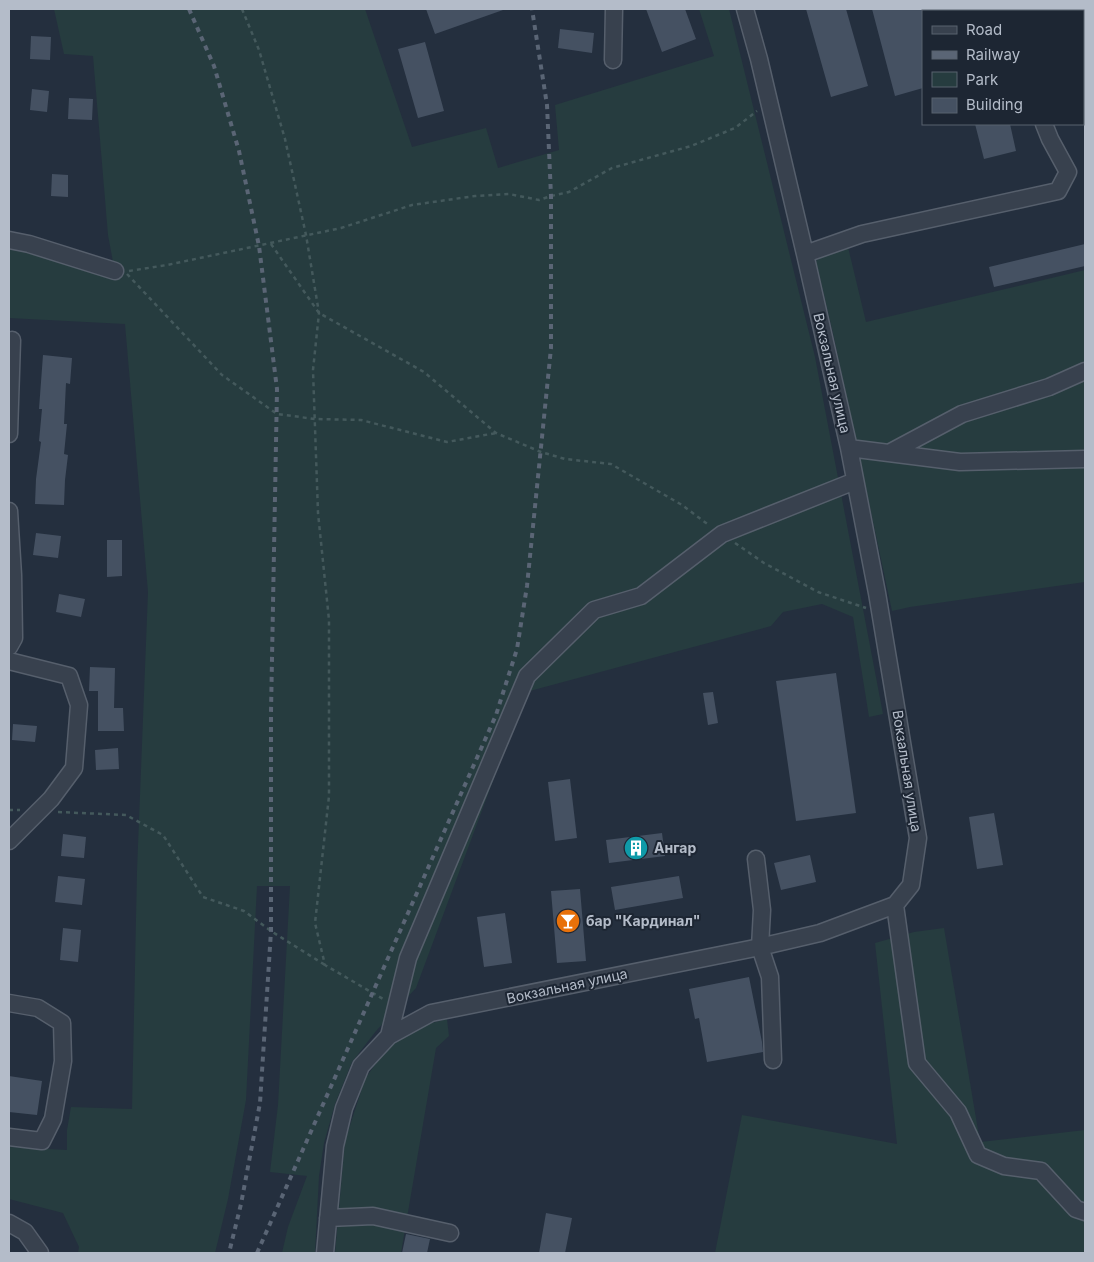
<svg xmlns="http://www.w3.org/2000/svg" width="1094" height="1262" viewBox="0 0 1094 1262" font-family="Inter,sans-serif">
  <style>
    .green { fill: #263c3f }
    .building { fill: #455162 }
    .lines { fill: none; stroke-linecap: round; stroke-linejoin: round }
    .minor-casing { stroke: #565f6c; stroke-width: 19 }
    .path { stroke: #44595c; stroke-width: 2.5; stroke-dasharray: 4 4; stroke-linecap: butt }
    .minor { stroke: #38414e; stroke-width: 16 }
    .rail { stroke: #5a6575; stroke-width: 4; stroke-dasharray: 5 5; stroke-linecap: butt }
    .labels { text-anchor: middle; stroke-width: 4; stroke-linejoin: round; paint-order: stroke }
    .street-label { font-size: 14px; fill: #b4bcc9; stroke: #1d2633 }
    .poi-label { font-size: 14px; font-weight: bold; fill: #b4bcc9; stroke: #1d2633; text-anchor: start }
  </style>
  <rect width="100%" height="100%" fill="#242f3e"/>
  <!-- green -->
  <path class="green" d="M54,9H365L412,147L486,128L498,168L559,150L555,105L714,56L699,9H729L815,357L883,714L869,717L853,617L822,604L783,612L771,626L526,692L416,988L376,1031L352,1062L335,1104L324,1143L319,1176L315,1253H282L288,1227L307,1176L270,1172L278,1105L290,886H257L246,1100L228,1199L215,1253H78L79,1247L63,1213L9,1199V1147L67,1150V1130L71,1107L132,1109L137,871L148,592L125,324L9,318V247L27,250L116,278L108,235L93,56L64,54Z
    M848,247L866,322L1085,270V582L910,607L892,611L833,333L816,261L824,255Z
    M944,928L980,1142L1085,1130V1253H715L742,1115L897,1144L875,943L914,932Z
    M447,1019L449,1036L436,1048L401,1253H335L345,1141L365,1079L388,1046L420,1026Z"/>
  <!-- building -->
  <path class="building" d="M426,9H503V10L435,34Z
    M646,9H685L696,39L662,52Z
    M806,9H846L868,86L831,97Z
    M872,9H923V88L895,96Z
    M560,29L594,33L592,53L558,48Z
    M31,36L51,37L50,60L30,59Z
    M425,42L444,111L418,118L398,49Z
    M32,89L49,91L47,112L30,110Z
    M69,98L93,99L92,120L68,119Z
    M975,124H1010L1016,151L984,159Z
    M52,174L68,175V197L51,196Z
    M1085,244V266L994,287L989,267Z
    M43,355L72,358L70,384L66,383L64,424H67L64,454L68,455L65,480L64,505L35,504L36,479L41,442L39,441L42,409H39Z
    M36,533L61,536L58,558L33,555Z
    M107,540H122V576L107,577Z
    M59,594L85,599L81,617L56,612Z
    M90,667L115,668L114,708H123L124,731H98V691H89Z
    M836,673L856,813L796,821L776,681Z
    M713,692L718,723L708,725L703,693Z
    M13,724L37,726L35,742L12,740Z
    M118,748L119,769L96,770L95,750Z
    M570,779L577,838L555,841L548,782Z
    M994,813L1003,865L977,869L969,817Z
    M662,833L665,856L609,863L606,840Z
    M63,834L86,837L84,858L61,856Z
    M810,855L816,882L781,890L774,863Z
    M58,876L85,879L82,905L55,902Z
    M679,876L683,898L615,910L611,887Z
    M580,889L586,961L557,963L551,891Z
    M505,913L512,963L484,967L477,917Z
    M63,928L81,930L78,962L60,960Z
    M749,977L762,1042L763,1052L707,1062L699,1018L695,1019L689,989Z
    M9,1076L42,1081L37,1115L9,1112Z
    M546,1213L572,1218L565,1253H539Z
    M406,1234L430,1239L427,1253H402Z"/>
  <g class="lines">
    <!-- minor casing -->
    <g class="minor-casing">
      <path id="minor" d="M1006,9L1007,11
        M613,60L614,9
        M9,240L29,244L115,271
        M805,254L862,234L1058,191L1068,172L1050,139L1044,124
        M9,434L12,340
        M849,448L960,462L1085,459
        M889,453L962,414L1049,387L1085,371
        M9,511L13,575L14,638L9,647
        M9,661L69,676L79,705L74,768L51,799L9,841
        M756,859L762,910L760,947L770,977L773,1060
        M895,905L917,1063L958,1112L978,1155L1004,1166L1041,1171L1076,1209L1085,1212
        M9,1003L38,1008L62,1023L63,1061L53,1119L42,1141L9,1137
        M389,1036L408,958L527,676L594,610L641,596L722,534L855,481
        M328,1218L373,1216L450,1233
        M9,1223L25,1232L40,1253
        M325,1253L335,1146L344,1108L361,1066L389,1036L431,1013L760,947L820,933L895,905L911,885L918,838L877,593L849,448L805,254L759,59L745,9"/>
    </g>
    <!-- path -->
    <path class="path" d="M242,9L259,50L285,139L306,235L319,313L313,370L318,513L329,620V796L315,923L325,965L383,999
      M271,244L319,313L424,372L496,433L541,452L565,459L611,464L682,505L710,526
      M129,271L167,265L341,228L412,205L475,196L509,194L539,200L551,196L569,192L612,168L691,146L735,128L757,111
      M127,274L222,375L277,414L315,419L361,420L447,442L496,433
      M735,543L764,563L818,592L866,608
      M9,810H20
      M58,812L126,815L163,835L203,897L244,911L271,931L325,965"/>
    <!-- minor -->
    <use href="#minor" class="minor"/>
    <!-- rail -->
    <path class="rail" d="M189,9L214,66L239,151L259,246L277,389L271,712V931L260,1103L241,1204L229,1253
      M257,1253L496,715L517,649L527,586L551,348V196L547,105L532,9"/>
  </g>
  <!-- icons -->
  <defs>
    <g id="building-disc" transform="scale(1.25)"><circle r="9.5" fill="#0f9aa8" stroke="#1d2633"/><path d="M-4-6H4V6H1V3H-1V6H-4ZM-2.5-4.3h1.7v1.8h-1.7ZM.8-4.3h1.7v1.8H.8ZM-2.5-1h1.7V.8h-1.7ZM.8-1h1.7V.8H.8Z" fill="#fff"/></g>
    <g id="bar-disc" transform="scale(1.25)"><circle r="9.5" fill="#e8710a" stroke="#1d2633"/><path d="M-6-5H6L.8 .8V4.5H3.5V6h-7V4.5H-.8V.8Z" fill="#fff"/></g>
  </defs>
  <g fill-rule="evenodd">
    <use href="#building-disc" x="636" y="848"/>
    <use href="#bar-disc" x="568" y="921"/>
  </g>
  <g class="labels">
    <!-- street labels -->
    <g class="street-label">
      <text transform="translate(832 373) rotate(77)" y="5">Вокзальная улица</text>
      <text transform="translate(907 771) rotate(81)" y="5">Вокзальная улица</text>
      <text transform="translate(567 986) rotate(-12)" y="5">Вокзальная улица</text>
    </g>
    <!-- poi labels -->
    <g class="poi-label">
      <text x="654" y="853">Ангар</text>
      <text x="586" y="926">бар "Кардинал"</text>
    </g>
  </g>
  <!-- border -->
  <rect width="1094" height="1262" fill="none" stroke="#b4bcc9" stroke-width="20"/>
  <!-- legend -->
  <rect x="922" y="10" width="162" height="115" fill="#1d2633" stroke="#59626f"/>
  <rect x="932" y="26" width="25" height="8" fill="#38414e" stroke="#59626f"/>
  <text x="966" y="35" font-size="15" fill="#b4bcc9">Road</text>
  <rect x="932" y="51" width="25" height="8" fill="#5a6575" stroke="#59626f"/>
  <text x="966" y="60" font-size="15" fill="#b4bcc9">Railway</text>
  <rect x="932" y="72" width="25" height="15" fill="#263c3f" stroke="#59626f"/>
  <text x="966" y="85" font-size="15" fill="#b4bcc9">Park</text>
  <rect x="932" y="98" width="25" height="15" fill="#455162" stroke="#59626f"/>
  <text x="966" y="110" font-size="15" fill="#b4bcc9">Building</text>
</svg>
